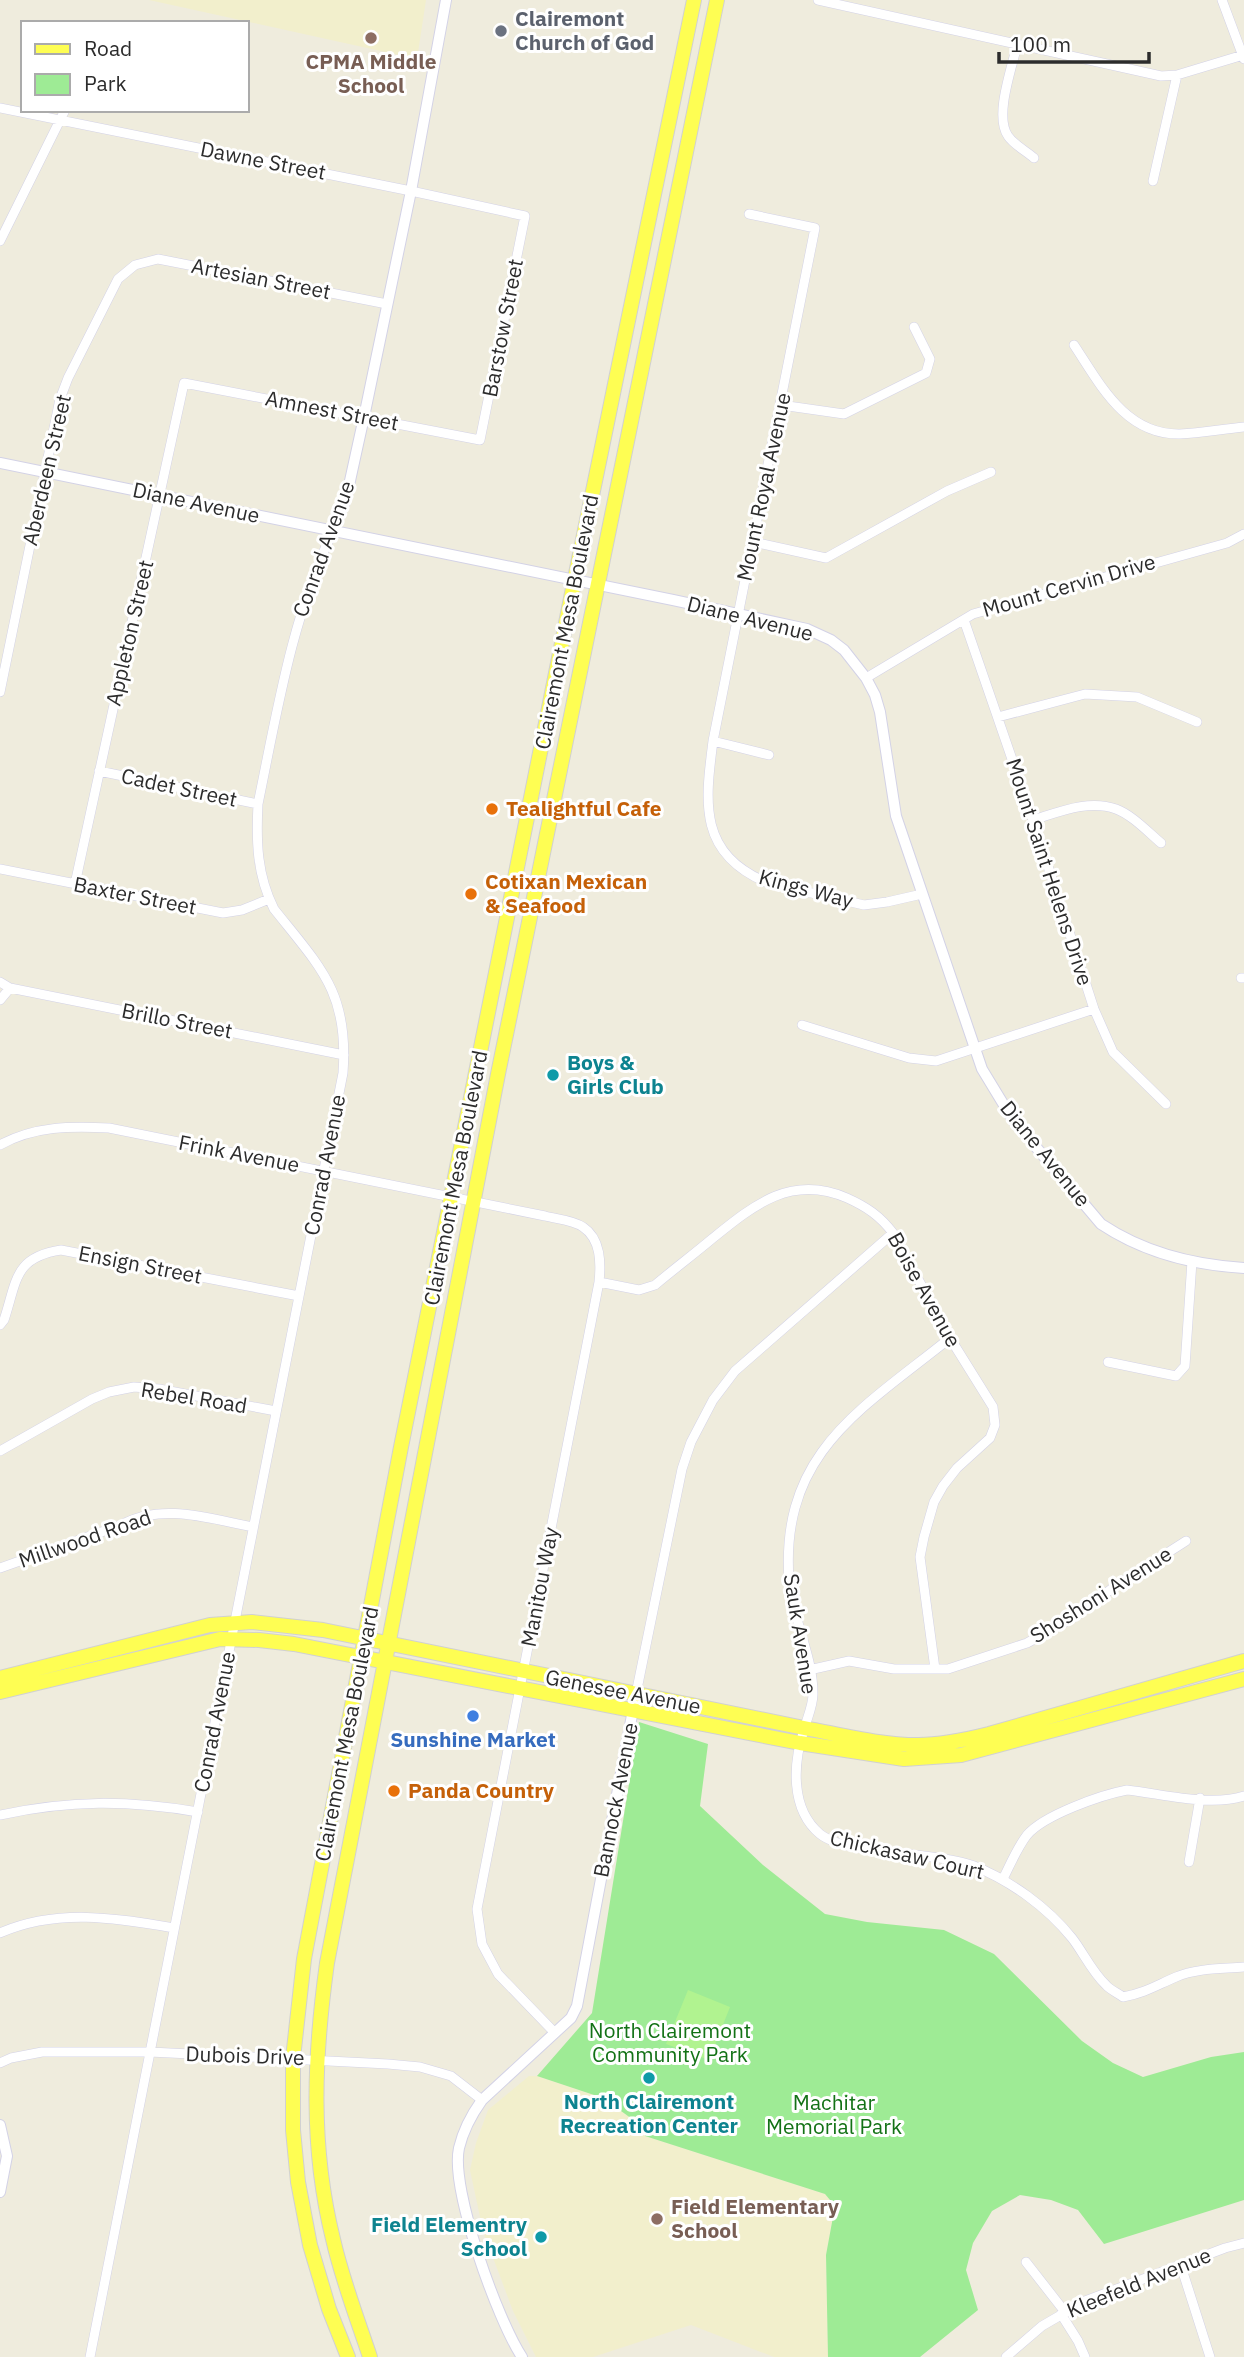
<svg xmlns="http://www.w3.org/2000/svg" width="1244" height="2357" viewBox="0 0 1244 2357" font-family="'IBM Plex Sans',sans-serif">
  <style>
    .education { fill: #f2efcc }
    .green { fill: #9eeb95 }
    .pitch { fill: #b1f390 }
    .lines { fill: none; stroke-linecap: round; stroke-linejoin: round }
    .minor-casing { stroke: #d3d2e6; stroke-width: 10 }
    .tertiary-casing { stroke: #d3d2e6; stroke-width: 12 }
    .primary-casing { stroke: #d1d1d1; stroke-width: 16 }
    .minor { stroke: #fff; stroke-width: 9 }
    .tertiary { stroke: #fff; stroke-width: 10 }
    .primary { stroke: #fefe53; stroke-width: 14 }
    .worship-dot { fill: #6b7280; stroke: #fff; stroke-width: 2.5 }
    .education-dot { fill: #8d6e63; stroke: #fff; stroke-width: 2.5 }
    .food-dot { fill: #e8710a; stroke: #fff; stroke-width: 2.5 }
    .culture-dot { fill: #0f9aa8; stroke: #fff; stroke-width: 2.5 }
    .shop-dot { fill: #3f7fe0; stroke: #fff; stroke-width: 2.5 }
    .labels { text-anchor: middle; stroke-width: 6; stroke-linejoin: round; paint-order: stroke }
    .worship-label { font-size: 21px; font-weight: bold; fill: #5b616d; stroke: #fff; text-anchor: start }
    .education-label { font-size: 21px; font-weight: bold; fill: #785e54; stroke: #fff }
    .street-label { font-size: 21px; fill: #2c2c2c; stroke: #fff }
    .food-label { font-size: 21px; font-weight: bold; fill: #c56008; stroke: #fff; text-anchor: start }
    .culture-label { font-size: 21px; font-weight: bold; fill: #0d838f; stroke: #fff; text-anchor: start }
    .shop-label { font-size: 21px; font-weight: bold; fill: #366cbe; stroke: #fff }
    .park-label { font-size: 21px; fill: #137216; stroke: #fff }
  </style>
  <rect width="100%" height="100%" fill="#efecdd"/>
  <!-- education -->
  <path class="education" d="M149,0H426L417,59Z
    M529,2076H537L603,2098L646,2129L645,2136L825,2194L835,2206L826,2255L828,2357H774L691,2325L593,2357H536L513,2311L483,2231L470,2170L476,2143L488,2110Z"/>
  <!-- green -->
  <path class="green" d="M639,1722L708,1744L700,1806L763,1865L825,1914L867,1922L944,1930L994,1954L1082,2041L1113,2063L1143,2077L1211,2057L1244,2052V2200L1104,2244L1078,2210L1051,2200L1020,2195L992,2211L973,2243L966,2270L978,2310L920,2357H828L826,2255L835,2206L825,2194L645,2136L646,2129L603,2098L537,2076L592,2013Z"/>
  <!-- pitch -->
  <path class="pitch" d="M688,1990L730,2007L709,2060L666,2044Z"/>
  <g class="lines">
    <!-- minor casing -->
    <g class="minor-casing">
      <path id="minor" d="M818,0L1161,76L1177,75L1243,55
        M1222,0L1244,59
        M1017,45C1012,68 994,116 1008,136C1014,145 1026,151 1034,158
        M0,108L411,191L525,216L480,440L184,383L75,884
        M1153,181L1177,75
        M749,214L815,228L713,741C705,803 698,854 768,883L864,905L887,902L922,894
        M0,241L65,110
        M1074,345C1100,384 1125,435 1180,434C1201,433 1223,429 1244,427
        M781,405L844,414L926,373L930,359L914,327
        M753,542L826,558L947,491L991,472
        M964,620L1033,820L1094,1009L1113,1052L1166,1104
        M866,678L973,614L1227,543L1244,534
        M0,692L60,399L68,378L118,279L135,265L158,259L387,304
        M998,717L1085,694L1137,697L1197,722
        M713,741L769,755
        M99,771L258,804
        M1033,820C1059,812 1089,799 1116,809C1132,815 1147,831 1161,843
        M0,869L223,913L242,910L269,899
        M1241,978H1244
        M0,982L10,988L344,1055
        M0,1000L10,988
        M802,1025L909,1058L936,1061L1094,1009
        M0,1145C34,1126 71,1126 109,1128L545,1216C556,1219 573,1220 583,1227C601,1239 601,1263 599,1282L477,1909L482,1944L498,1974L555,2033
        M599,1282L639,1290L655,1285C674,1269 694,1254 713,1238C755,1204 792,1174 847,1198C867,1207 880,1216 893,1233L950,1338L993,1407L995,1425L990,1438L957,1468L943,1486L934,1502L924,1537L920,1557L935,1669
        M0,1325L4,1320C17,1281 14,1257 61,1250L299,1296
        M950,1338C862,1409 780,1452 789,1580C792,1618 813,1655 813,1694C813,1706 807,1718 804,1730C793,1763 790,1809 820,1834C847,1856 936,1851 974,1866C1011,1881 1047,1907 1072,1938C1083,1952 1092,1972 1106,1985C1110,1990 1118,1993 1123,1997C1145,1993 1157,1985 1176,1977C1197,1968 1222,1969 1244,1967
        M1108,1362L1176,1376L1185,1366L1192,1261
        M0,1451L92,1399L109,1392L134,1387L159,1389L276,1411
        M0,1568L121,1525C162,1502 210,1519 253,1527
        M809,1670L849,1661L894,1669H948L1027,1643L1076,1616L1114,1587L1186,1541
        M636,1694L682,1469L691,1442L713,1400L735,1371L893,1233
        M0,1815C70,1800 127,1800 198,1812
        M1189,1862L1200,1798
        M1003,1879C1010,1865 1017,1848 1027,1835C1044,1815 1101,1795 1127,1790C1163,1794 1210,1807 1244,1796
        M0,1933C57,1908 116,1918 174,1928
        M0,2063L11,2058L42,2052H150L388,2064L420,2067L451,2076L482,2100
        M1026,2262L1065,2312
        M1181,2266L1210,2357
        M1061,2314L1078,2341L1085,2357
        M90,2357L343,1073C349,993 321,968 274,909C257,875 256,842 258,804C277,712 292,617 333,531
        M1006,2357L1042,2326L1085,2301L1225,2248L1244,2243"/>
    </g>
    <!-- tertiary casing -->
    <g class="tertiary-casing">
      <path id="tertiary" d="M0,463L673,600L807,629L831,640L844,650L866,678L875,695L880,712L896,816L982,1069L1013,1120L1101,1224C1143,1252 1194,1265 1244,1268
        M333,531L346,499L364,417L411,191L446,0
        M0,2125L7,2156L0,2192
        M522,2357C498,2321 450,2189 459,2148C463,2131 472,2114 482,2100L571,2018L577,2006L636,1694"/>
    </g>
    <!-- primary casing -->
    <g class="primary-casing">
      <path id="primary" d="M0,1678L210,1625L252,1622L323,1630L804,1728C842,1735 880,1745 918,1745C942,1745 965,1740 989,1734L1244,1661
        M0,1692L220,1639L259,1640L294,1644L800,1743L904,1759L961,1755L1244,1679
        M348,2357L329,2309L310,2245L298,2182L293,2130V2058L304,1959L401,1447L572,593L694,0
        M370,2357C357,2318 342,2279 333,2239C310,2146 314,2057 327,1963L498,1074L717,0"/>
    </g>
    <!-- minor -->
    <use href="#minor" class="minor"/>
    <!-- tertiary -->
    <use href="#tertiary" class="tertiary"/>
    <!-- primary -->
    <use href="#primary" class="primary"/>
  </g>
  <!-- markers -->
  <circle class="worship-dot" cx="501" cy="31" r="7"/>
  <g class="education-dot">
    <circle cx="371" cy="38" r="7"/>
    <circle cx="657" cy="2219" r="7"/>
  </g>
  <g class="food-dot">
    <circle cx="492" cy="809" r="7"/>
    <circle cx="471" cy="894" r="7"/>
    <circle cx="394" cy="1791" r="7"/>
  </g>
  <g class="culture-dot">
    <circle cx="553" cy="1075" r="7"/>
    <circle cx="649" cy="2078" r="7"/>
    <circle cx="541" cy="2237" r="7"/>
  </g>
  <circle class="shop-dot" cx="473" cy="1716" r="7"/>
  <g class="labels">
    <!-- worship labels -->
    <g class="worship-label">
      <text x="515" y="26">Clairemont<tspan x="515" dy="24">Church of God</tspan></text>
    </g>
    <!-- education labels -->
    <g class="education-label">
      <text x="371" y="69">CPMA Middle<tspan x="371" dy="24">School</tspan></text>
      <text x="671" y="2214" text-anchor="start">Field Elementary<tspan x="671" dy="24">School</tspan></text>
    </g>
    <!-- street labels -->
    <g class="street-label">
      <text transform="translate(263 161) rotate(11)" y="7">Dawne Street</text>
      <text transform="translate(261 279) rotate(11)" y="7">Artesian Street</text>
      <text transform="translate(503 328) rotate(-79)" y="7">Barstow Street</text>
      <text transform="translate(332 411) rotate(11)" y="7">Amnest Street</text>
      <text transform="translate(47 470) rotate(-77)" y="7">Aberdeen Street</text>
      <text transform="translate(764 487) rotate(-78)" y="7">Mount Royal Avenue</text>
      <text transform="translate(196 503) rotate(12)" y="7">Diane Avenue</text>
      <text transform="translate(324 549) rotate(-70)" y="7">Conrad Avenue</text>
      <text transform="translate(1069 586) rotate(-16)" y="7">Mount Cervin Drive</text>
      <text transform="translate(750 619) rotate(14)" y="7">Diane Avenue</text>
      <text transform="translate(567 622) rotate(-79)" y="7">Clairemont Mesa Boulevard</text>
      <text transform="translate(130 633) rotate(-77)" y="7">Appleton Street</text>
      <text transform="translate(179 788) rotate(12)" y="7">Cadet Street</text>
      <text transform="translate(1049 872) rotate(72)" y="7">Mount Saint Helens Drive</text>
      <text transform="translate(806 889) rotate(15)" y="7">Kings Way</text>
      <text transform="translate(135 896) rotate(11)" y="7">Baxter Street</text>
      <text transform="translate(177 1021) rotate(11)" y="7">Brillo Street</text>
      <text transform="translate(239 1154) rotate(11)" y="7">Frink Avenue</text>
      <text transform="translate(1045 1154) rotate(51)" y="7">Diane Avenue</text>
      <text transform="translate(325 1165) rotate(-79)" y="7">Conrad Avenue</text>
      <text transform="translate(456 1178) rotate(-79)" y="7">Clairemont Mesa Boulevard</text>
      <text transform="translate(140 1265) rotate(11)" y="7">Ensign Street</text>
      <text transform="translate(924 1290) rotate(61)" y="7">Boise Avenue</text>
      <text transform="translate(194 1398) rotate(9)" y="7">Rebel Road</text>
      <text transform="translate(85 1539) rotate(-19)" y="7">Millwood Road</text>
      <text transform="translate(540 1587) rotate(-79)" y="7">Manitou Way</text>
      <text transform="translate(1101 1595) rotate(-32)" y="7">Shoshoni Avenue</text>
      <text transform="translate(800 1634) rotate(81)" y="7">Sauk Avenue</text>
      <text transform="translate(623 1692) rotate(11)" y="7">Genesee Avenue</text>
      <text transform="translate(215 1722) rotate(-79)" y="7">Conrad Avenue</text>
      <text transform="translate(347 1734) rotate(-79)" y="7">Clairemont Mesa Boulevard</text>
      <text transform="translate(616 1800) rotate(-79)" y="7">Bannock Avenue</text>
      <text transform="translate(907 1855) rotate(13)" y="7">Chickasaw Court</text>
      <text transform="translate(245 2056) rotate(2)" y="7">Dubois Drive</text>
      <text transform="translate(1139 2283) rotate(-22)" y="7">Kleefeld Avenue</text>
    </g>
    <!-- food labels -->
    <g class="food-label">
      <text x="506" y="816">Tealightful Cafe</text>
      <text x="485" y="889">Cotixan Mexican<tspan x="485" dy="24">&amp; Seafood</tspan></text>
      <text x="408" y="1798">Panda Country</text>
    </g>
    <!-- culture labels -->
    <g class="culture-label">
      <text x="567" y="1070">Boys &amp;<tspan x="567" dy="24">Girls Club</tspan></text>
      <text x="649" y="2109" text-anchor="middle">North Clairemont<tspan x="649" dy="24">Recreation Center</tspan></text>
      <text x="527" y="2232" text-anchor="end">Field Elementry<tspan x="527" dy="24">School</tspan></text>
    </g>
    <!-- shop labels -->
    <g class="shop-label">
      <text x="473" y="1747">Sunshine Market</text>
    </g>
    <!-- park labels -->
    <g class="park-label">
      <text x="670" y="2038">North Clairemont<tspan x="670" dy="24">Community Park</tspan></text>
      <text x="834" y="2110">Machitar<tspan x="834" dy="24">Memorial Park</tspan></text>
    </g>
  </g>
  <!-- legend -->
  <rect x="21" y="21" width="228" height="91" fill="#ffffff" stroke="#ababab" stroke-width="2"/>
  <rect x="35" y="44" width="35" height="10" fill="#fefe53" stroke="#ababab" stroke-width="2"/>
  <text x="84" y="56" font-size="21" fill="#2c2c2c">Road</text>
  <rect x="35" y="74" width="35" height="21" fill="#9eeb95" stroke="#ababab" stroke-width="2"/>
  <text x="84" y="91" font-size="21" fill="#2c2c2c">Park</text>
  <!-- scale -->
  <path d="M999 52v10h150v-10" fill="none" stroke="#2c2c2c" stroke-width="3.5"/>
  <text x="1010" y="52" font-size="21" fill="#2c2c2c" stroke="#ffffff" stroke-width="5" paint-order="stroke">100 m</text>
</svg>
